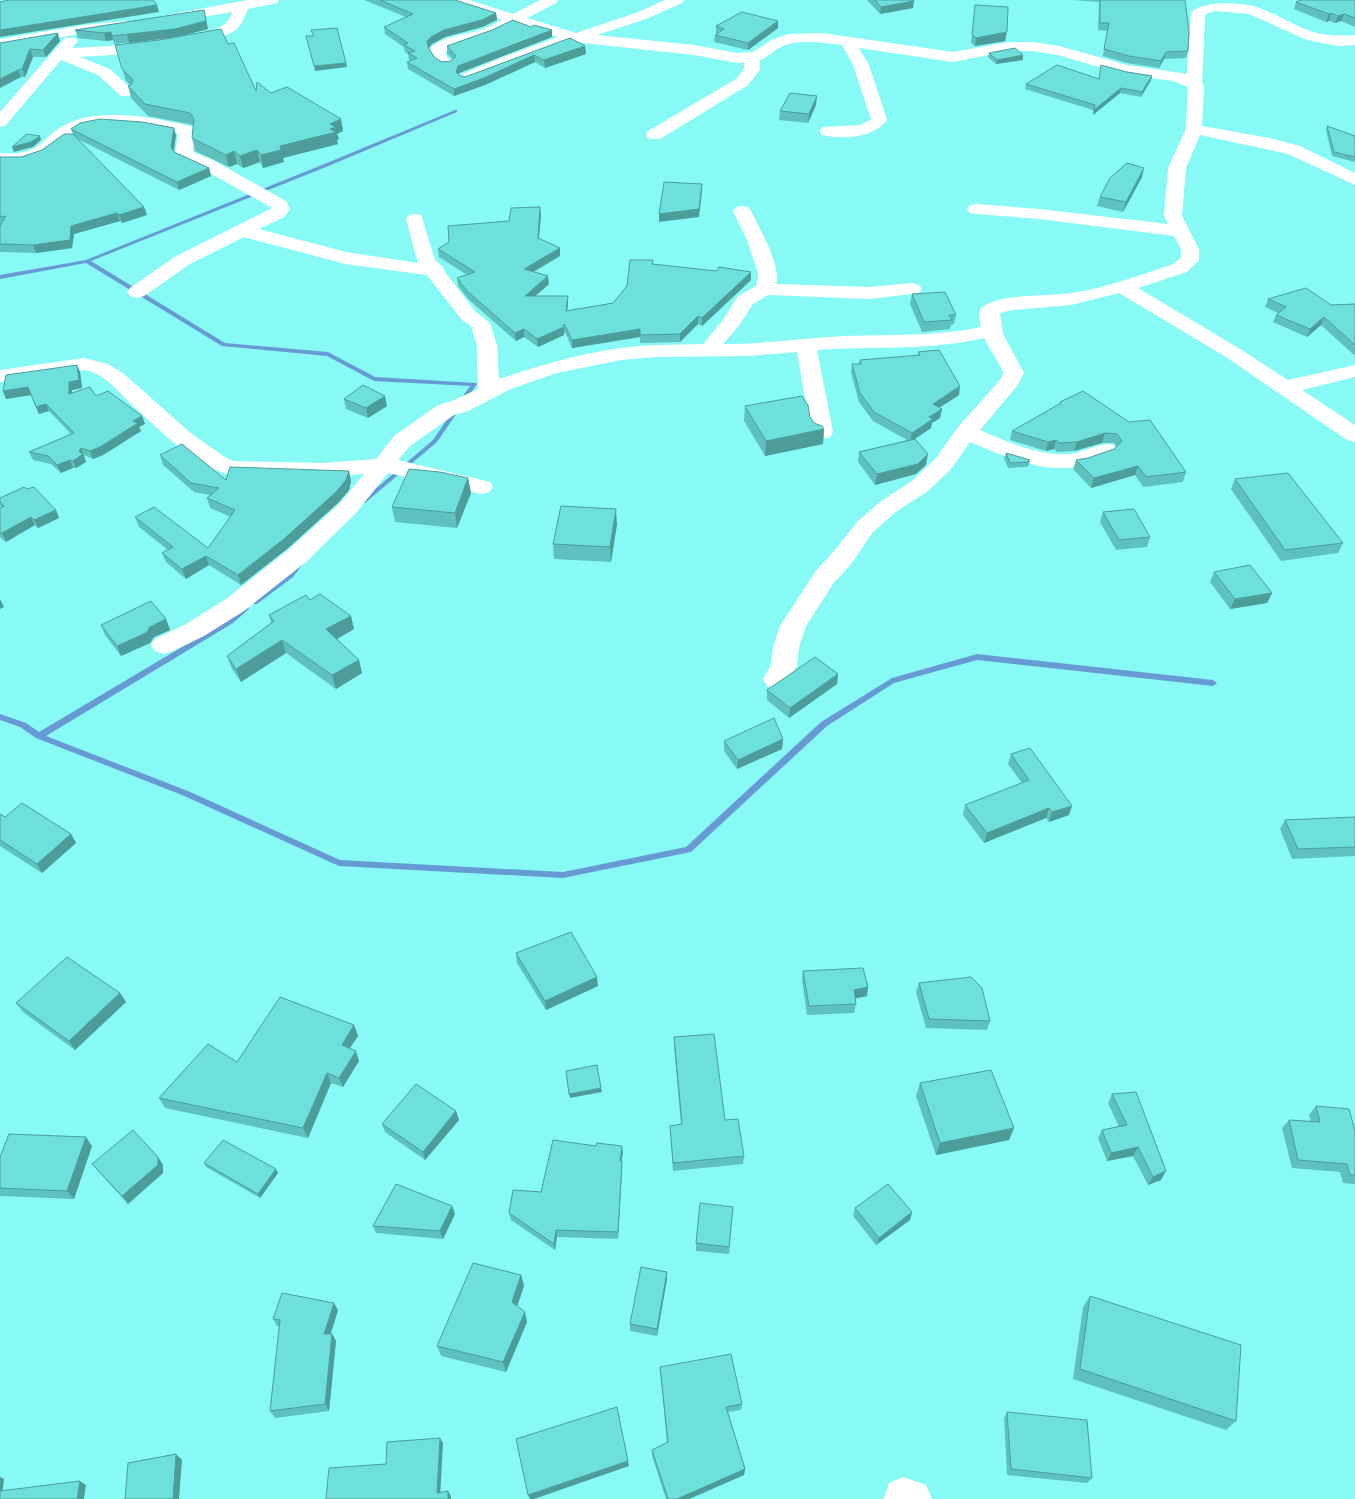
<svg xmlns="http://www.w3.org/2000/svg" width="1355" height="1499" viewBox="0 0 1355 1499" font-family="'Archivo Narrow',sans-serif">
  <style>
    .lines { fill: none; stroke-linecap: round; stroke-linejoin: round }
    .stream { fill: #679ad4; fill-rule: evenodd }
    .street { fill: #fff; fill-rule: evenodd }
    .wall { fill: #5ec1bd }
    .shaded-wall { fill: #4c9d9a }
    .building { fill: #6de0dc; stroke: #4c9d9a }
  </style>
  <rect width="100%" height="100%" fill="#88faf6"/>
  <g class="lines">
    <!-- stream -->
    <path class="stream" d="M455,110H457V112L326,167L91,261L225,343L328,352L375,377L476,383L477,384L437,442L365,503H361L360,502L433,440L470,386L374,381L327,356L222,346L86,263L0,279V275L86,260L322,165Z
      M298,562H302L303,564L293,577L257,604H253L252,602L253,600L289,573Z
      M244,607H248L249,609L233,623L46,736L188,791L340,860L563,872L686,847L821,722L892,678L977,654L1213,680L1217,683L1213,686L977,660L894,683L827,726L691,852L563,878L339,866L182,795L36,738L20,727L0,720V714L26,723L39,732L229,619Z"/>
    <!-- street -->
    <path class="street" d="M248,0H279L277,3L248,9C245,15 242,24 237,29C210,50 116,55 80,57L110,69L133,90L135,93L133,96H121L98,75L61,60L6,125L0,127V112L65,38H75L78,41L72,48C104,46 205,44 227,22C230,19 231,15 232,12L167,23L162,22L160,19L162,16L167,15Z
      M447,0H469L513,14L540,0H558L556,3L527,18L576,33L636,13L665,0H684L682,3L646,19L597,35L694,45L737,53L753,52L771,40L789,34L822,33L953,52L1009,42H1032L1059,46L1127,65L1187,74L1191,13C1201,0 1241,2 1256,7C1277,13 1296,28 1317,33C1329,36 1342,36 1355,35V45L1338,46L1307,40L1249,14L1215,11L1205,14L1202,83L1204,86L1202,126L1269,138L1300,146L1355,173V185L1288,154L1200,135L1186,168L1182,216L1199,249V260L1187,272L1138,288L1240,349L1288,380L1355,365V377L1302,390L1355,425V442L1347,440L1226,357L1119,293L1071,305L1012,310L1000,313L1003,334L1024,373L1017,386L980,430C1008,442 1037,456 1069,454C1085,453 1098,441 1114,445L1117,450C1113,456 1108,458 1101,460C1058,480 1010,459 970,442L952,468L928,491L897,511L873,532L852,563L833,584L806,626L799,647L797,666L785,686L776,688L767,686L763,679L771,665L773,647L780,626L815,572L834,551L857,522L881,501L912,481L936,458L958,427L1000,380L1004,373L984,338C930,351 873,346 817,350L833,432L830,437L822,439L814,437L811,432L797,352L748,356L655,357L621,360L557,373L513,388L468,411L454,415L410,446L398,460L490,482L493,487L490,492L482,494L388,473L356,513L306,562L244,611L204,636L173,651L164,654L155,651L151,645L155,639L186,624L226,599L288,550L340,503L364,474L323,477L230,475C193,465 161,431 133,406C119,392 104,373 84,370L0,382V370L84,358L108,364L124,374L193,435L228,459L233,461L323,463L376,459L394,436L438,405L452,401L478,389L477,345L471,326L462,320L427,275L345,264L244,237L190,264L144,296L137,298L130,296L127,292L130,288L176,256L272,208L201,168L178,159L175,155L178,134C159,128 100,120 82,129C73,133 65,141 58,147C40,162 22,165 0,163V153C45,157 38,136 71,122C103,108 161,118 193,127L195,131L193,152L213,160L286,201L290,209L284,217L259,229L346,252L418,263L406,219L409,215L415,214L421,215L435,260L443,267L445,272L476,312L490,323L497,345L499,379C539,366 580,353 622,348C649,344 676,345 703,344L723,320L738,296L756,286L758,279V273L747,240L733,211L736,207L742,206L748,207L751,211C759,227 782,267 776,284L870,287L912,283L919,285L922,289L919,293L870,299L768,295L753,304L738,327L723,344C765,344 805,338 846,336C891,334 936,337 981,327C980,320 977,309 984,306C1005,293 1046,297 1071,293C1106,288 1140,275 1173,264L1181,258V249L1174,236L1039,219L976,214L970,213L967,209L970,205L976,204L1039,209L1168,224L1164,216L1168,168L1186,129L1188,87L1173,81L1126,75L1058,55L1032,51H1009L953,62L859,48L869,65L887,120C874,138 842,140 822,135L820,131L822,127L861,125L871,119L853,65L842,45C824,43 800,39 783,46C775,49 768,57 760,60V70L748,85L660,139H648L646,135L648,131L736,79L744,69V62L737,63L694,55L574,42L466,83L460,81L458,78L460,75L498,59L558,37L516,24L492,36L445,52L447,57L455,64L452,67C439,71 433,61 429,50C439,36 466,35 480,30C488,28 495,23 502,20L449,3Z
      M124,21L129,22L131,25L129,28L84,33L0,49V39L84,25Z
      M903,1477L926,1485L932,1499H884L889,1483Z"/>
  </g>
  <!-- wall -->
  <path class="wall" d="M364,0H455L496,13L497,20L482,27L445,37L432,44L428,48L435,58L442,62L451,61L453,60L447,53V46L552,37L459,73V75L465,77L570,38L585,46L586,54L545,68L535,62L485,85L454,96L408,69L407,62L410,61L409,60L408,54L405,52L404,47L385,34L384,27L406,17Z
    M867,0H913V8L880,14Z
    M1072,0H1185L1188,51L1186,58L1164,59L1159,68L1127,63L1103,56L1107,31L1098,30L1099,2Z
    M1355,0V27L1341,21L1335,23L1329,21L1326,22L1294,9L1296,2Z
    M975,5L1005,41L975,46L971,43Z
    M204,10L208,29L177,37L114,44L113,40L106,41L78,38L75,30Z
    M716,26L778,28L748,50L714,42L715,35L717,33H716Z
    M60,41L46,57H33L25,77H21L0,43Z
    M228,44L256,91L271,93L343,131L337,134L339,139L337,140L338,144L283,158L284,162L263,168L260,162L243,168L237,164L229,167L195,151L192,138L193,125L148,116L131,98L128,86L130,85L126,81L115,45Z
    M989,53L1023,55V60L996,64L988,57Z
    M1127,72L1152,76L1151,80L1141,97L1120,93L1093,115V110L1025,89L1026,84L1099,79Z
    M816,105L808,123L779,120L780,111Z
    M1327,126L1355,136V162L1332,156L1326,130Z
    M71,129L176,135L174,151V152L209,168L211,176L179,190L76,138L144,207L147,215L122,223L120,221L74,234L72,248L36,253L0,252V226L1,225H0V157H21L42,150L73,134Z
    M1142,177L1123,212L1097,206L1100,197Z
    M541,215L539,239L560,256L534,272L549,284L535,296H568V304L567,311L613,303L653,260V264L751,280L702,326L698,324L680,342L640,343V337L572,348L565,332L564,335L538,347L524,337L516,341L468,299L458,286L457,278L467,275L439,257L438,249L509,221Z
    M912,294L956,315L954,324L951,325L950,329L922,332L910,304Z
    M1268,299L1331,305L1355,304V355H1354L1321,325L1307,337L1273,322L1276,315L1278,313L1265,307Z
    M918,352L959,395L939,408L942,409L940,418L932,423L931,428L915,439L926,465L916,474L875,485L858,462L859,452L907,440L873,421L859,402L851,373L852,364H859L860,360L918,356Z
    M77,365L80,372L82,388L72,390V393L96,396L142,416L145,424L139,427L141,431L103,455L93,459L84,455L86,462L76,468H73L61,473L51,464L33,460L29,452L71,434L49,411L39,414L31,395L6,399L3,391Z
    M344,399L387,406L368,418L346,409Z
    M1060,402L1186,472L1183,482L1143,487L1135,475L1091,488L1073,469L1076,460L1088,458L1114,449L1116,446L1114,443H1102L1074,451L1057,452L1054,449L1046,451L1010,440L1012,431L1060,404Z
    M745,406L810,417L814,423L824,429L823,444L765,456L744,421Z
    M1006,453L1030,460L1029,465L1027,467L1008,468L1004,458Z
    M160,455L226,480L351,481L349,490L339,502L287,549L241,585L209,565L186,579L166,562L162,553L168,550L139,527L135,517L208,548L231,517L210,508L207,498L210,495L194,492L163,465Z
    M468,478L471,493L457,528L395,522L392,507Z
    M1235,479L1343,543L1338,553L1281,561L1231,489Z
    M0,498L56,510L59,518L38,528L35,525L6,542L0,537V508L1,507L0,505Z
    M1103,512L1150,537L1147,547L1116,550L1100,522Z
    M617,524L611,562L554,559L553,544Z
    M1214,572L1272,593L1267,603L1230,609L1210,582Z
    M310,600L351,616L354,629L337,639L359,660L362,673L336,689L286,653L241,682L232,669L227,656L271,623L269,615Z
    M166,619L170,630L154,637L150,643L121,656L105,635L101,625Z
    M838,674L837,684L789,718L767,700V690Z
    M783,739L782,749L737,769L724,751V741Z
    M1011,754L1069,815L1049,822L1046,818L984,843L963,815L965,805L1022,783L1008,764Z
    M0,814L5,817L71,834L76,843L42,873L0,846Z
    M1355,817V856L1292,859L1280,829L1285,820Z
    M516,953L598,986L546,1010L517,963Z
    M803,971L868,987L867,996L855,998L856,1004L854,1013L807,1015L802,980Z
    M919,983L990,1021L987,1030L926,1028L916,992Z
    M120,993L126,1002L75,1050L23,1012L16,1003Z
    M354,1025L358,1036L350,1048L359,1061L343,1087L331,1083L308,1138L165,1108L159,1098L237,1062Z
    M674,1037L725,1120L744,1156L743,1164L673,1171L670,1126L681,1124L674,1046Z
    M920,1083L1014,1128L1009,1140L936,1155L916,1096Z
    M1112,1094L1161,1180L1148,1185L1133,1156L1107,1161L1098,1138L1102,1130L1119,1127L1108,1103Z
    M1316,1106L1355,1131V1184L1343,1183L1340,1172L1292,1168L1282,1128L1289,1120L1311,1122L1309,1115Z
    M456,1111L459,1120L425,1160L385,1132L382,1124Z
    M92,1146L74,1199L0,1196V1157Z
    M623,1153L621,1161L622,1168L618,1239L557,1237L555,1250L511,1220L509,1213L541,1192Z
    M158,1157L163,1165V1173L128,1204L99,1172L92,1164Z
    M204,1163L278,1173L260,1198L206,1167Z
    M452,1206L455,1214L443,1239L376,1233L373,1226Z
    M733,1207L729,1254L696,1251V1243Z
    M855,1208L912,1212L910,1220L876,1245L853,1216Z
    M667,1272V1279L657,1336L630,1331V1324Z
    M521,1275L524,1286L517,1306L527,1322L506,1372L441,1356L437,1346Z
    M1090,1296L1236,1421L1226,1430L1073,1379L1083,1307Z
    M338,1310L331,1334H332L336,1341L329,1411L275,1418L270,1411L280,1326H277L273,1319Z
    M660,1367L742,1404L741,1410L728,1412L745,1469L744,1475L689,1499H666L652,1456V1450L667,1443Z
    M1007,1412L1092,1478L1087,1483L1007,1475L1004,1418Z"/>
  <!-- shaded-wall -->
  <path class="shaded-wall" d="M914,1L913,8L880,14L881,7Z
    M157,5L159,12L0,37V30Z
    M204,10L208,29L177,37L129,43L127,35Z
    M496,13L497,20L482,27L445,37L432,44L428,49L427,41L431,37L444,30Z
    M1331,13L1329,21L1326,22L1329,14Z
    M1344,14L1341,21L1335,23L1338,16Z
    M778,21V28L748,50V43Z
    M552,30V37L459,73L456,79V72L458,66Z
    M111,32L113,40L106,41L104,33Z
    M1007,32L1005,41L975,46L976,38Z
    M58,33L60,41L46,57L43,50Z
    M585,46L586,54L545,68L544,60Z
    M30,49L33,57L25,77L22,69Z
    M1166,52L1164,59L1159,68L1161,61Z
    M534,55L535,62L485,85L454,96V89Z
    M1023,55V60L996,64L997,60Z
    M346,63L347,67L315,71L314,66Z
    M18,70L21,77L0,88V79Z
    M1152,76L1151,80L1141,97L1142,92Z
    M1121,88L1120,93L1093,115L1094,110Z
    M817,96L816,105L808,123L809,114Z
    M341,119L343,131L337,134L339,139L337,140L338,144L283,158L284,162L263,168L261,155L280,146Z
    M174,128L176,135L173,155L171,147Z
    M40,136L41,140L33,147L14,152L12,147Z
    M257,150L260,162L243,168L240,156Z
    M234,151L237,164L229,167L226,155Z
    M209,168L211,176L179,190L177,182Z
    M1144,168L1142,177L1123,212L1126,202Z
    M702,184V192L699,217L659,222V214Z
    M144,207L147,215L122,223L119,215Z
    M540,207L541,215L538,246V238Z
    M117,213L120,221L74,234L72,248L36,253L33,245L71,226Z
    M560,248V256L525,276L524,269Z
    M751,272V280L702,326V318Z
    M548,276L549,284L526,304L525,296Z
    M568,296V304L566,319V311Z
    M698,316V324L680,342V334Z
    M1324,317L1321,325L1307,337L1310,329Z
    M564,324V335L538,347L537,339Z
    M524,329V337L516,341L515,333Z
    M640,329V337L572,348V340Z
    M77,365L80,372L82,388L72,390V402L69,394V382Z
    M960,386L959,395L931,413L933,404Z
    M28,387L31,395L6,399L3,391Z
    M385,396L387,406L368,418L366,408Z
    M46,404L49,411L39,414L36,407Z
    M942,409L940,418L932,423L931,428L910,442L912,433L929,417Z
    M142,416L145,424L139,427L141,431L103,455L93,459L90,451Z
    M824,429L823,444L765,456L766,441Z
    M1105,433L1102,443L1074,451L1077,442Z
    M1056,440L1054,449L1046,451L1048,442Z
    M81,448L86,462L76,468L73,461Z
    M928,454L926,465L916,474L875,485L877,474Z
    M70,460L73,468L61,473L57,465Z
    M1138,466L1135,475L1091,488L1094,478Z
    M349,471L351,481L349,490L339,502L287,549L241,585L238,575Z
    M468,478L471,493L457,528L455,513Z
    M616,509L617,524L611,562L610,547Z
    M56,510L59,518L38,528L34,520Z
    M31,517L35,525L6,542L2,533Z
    M206,556L209,565L186,579L182,569Z
    M1272,593L1267,603L1230,609L1235,599Z
    M0,599L4,607L0,609Z
    M351,616L354,629L330,643L326,629Z
    M166,619L170,630L154,637L150,643L121,656L117,646L150,627Z
    M282,640L286,653L241,682L236,669Z
    M359,660L362,673L336,689L332,675Z
    M838,674L837,684L789,718L790,708Z
    M783,739L782,749L737,769L738,760Z
    M1072,806L1069,815L1049,822L1052,812Z
    M1049,808L1046,818L984,843L987,833Z
    M71,834L76,843L42,873L37,864Z
    M597,977L598,986L546,1010L545,1001Z
    M868,987L867,996L853,999L854,990Z
    M120,993L126,1002L75,1050L69,1041Z
    M354,1025L358,1036L345,1055L342,1045Z
    M356,1051L359,1061L343,1087L339,1078Z
    M327,1073L331,1083L308,1138L303,1128Z
    M601,1088L602,1092L570,1098L569,1094Z
    M456,1111L459,1120L425,1160L423,1152Z
    M1014,1128L1009,1140L936,1155L940,1143Z
    M86,1137L92,1146L74,1199L67,1191Z
    M622,1146L623,1153L620,1168V1161Z
    M1138,1147L1133,1156L1107,1161L1111,1153Z
    M158,1157L163,1165V1173L128,1204L122,1196Z
    M622,1161V1168L618,1239V1232Z
    M276,1169L278,1173L260,1198L258,1194Z
    M1166,1171L1161,1180L1148,1185L1153,1177Z
    M452,1206L455,1214L443,1239L440,1231Z
    M912,1212L910,1220L876,1245L879,1238Z
    M556,1230L557,1237L555,1250L554,1244Z
    M667,1272V1279L657,1336V1329Z
    M521,1275L524,1286L515,1313L512,1302Z
    M334,1303L338,1310L328,1341L324,1334Z
    M525,1312L527,1322L506,1372L503,1362Z
    M332,1334L336,1341L329,1411L325,1404Z
    M440,1438L443,1443L440,1498L437,1493Z
    M176,1454L182,1460L179,1499H173Z
    M628,1461L629,1466L534,1499H530L528,1495Z
    M745,1469L744,1475L689,1499H677Z
    M0,1477L4,1479L2,1496L0,1495Z
    M80,1481L86,1485L84,1499H77Z
    M448,1491L451,1496V1499H448Z"/>
  <!-- building -->
  <path class="building" d="M10,0H153L157,5L0,30V2Z
    M380,0H455L496,13L482,20L444,30L431,37L427,41L428,47L435,58L442,62L451,61L456,56L447,46L492,30L513,20L531,27L534,25L552,30L458,66L456,72L459,75L465,77L570,38L585,46L544,60L534,55L484,78L454,89L407,62L417,58L408,53L415,51L404,45L408,43L384,27L413,14Z
    M875,0H913L914,1L881,7Z
    M1100,0H1185L1189,32L1188,51L1166,52L1161,61L1129,56L1104,49L1109,23H1100Z
    M1300,0H1355V18L1344,14L1338,16L1331,13L1329,14L1296,2Z
    M975,5L1008,7L1007,32L976,38L972,34Z
    M204,10L206,21L175,29L112,36L111,32L104,33L75,30Z
    M742,12L778,21L748,43L715,35L724,29L716,26Z
    M337,28L346,63L314,66L306,36H314L311,30Z
    M221,29L228,44L234,43L256,91L257,82L271,93L287,87L341,119L330,124L336,127L330,129L336,132L280,146L281,150L261,155L257,150L240,156L234,151L226,155L192,138L194,119L190,113L145,104L128,86L131,85L133,80L122,69L115,45L159,40Z
    M58,33L43,50L30,49L22,69L18,70L0,79V43Z
    M1015,48L1023,55L997,60L989,53Z
    M1057,65L1099,79L1101,65L1127,72L1152,76L1142,92L1121,88L1094,110L1095,105L1026,84Z
    M790,93L817,96L809,114L780,111Z
    M100,119L142,122L174,128L171,147L174,152L209,168L177,182L71,129L80,123Z
    M1327,126L1355,136V157L1334,152Z
    M27,134L40,136L31,142L12,147Z
    M64,134H73L144,207L119,215L117,213L71,226L70,240L33,245L0,244V226L6,216L0,217V157H21L42,150Z
    M1127,163L1144,168L1126,202L1100,197L1110,178Z
    M664,182L702,184L699,209L659,214Z
    M540,207L538,238L560,248L524,269L548,276L525,296H568L566,311L613,303L627,286L630,260H653L652,264L717,271L719,267L751,272L702,318L698,316L680,334L640,335V329L572,340L564,324V327L537,339L524,329L515,333L467,291L457,278L475,272L438,249L449,242L448,226L509,221L511,208Z
    M1306,288L1331,305L1355,304V345L1324,317L1310,329L1276,315L1286,307L1268,299Z
    M945,292L956,315H949L952,320L924,322L912,294Z
    M939,350L960,386L933,404L942,409L929,417L933,419L912,433L874,412L860,393L852,364H861L860,360L920,355L918,352Z
    M77,365L79,380L69,382V394L90,387L96,396L108,391L142,416L133,421L138,423L100,447L90,451L81,448L79,451L83,454L73,461L70,460L57,465L48,456L29,452L74,433L46,404L36,407L28,387L3,391L6,375Z
    M363,385L385,396L366,408L344,399Z
    M1083,391L1129,422L1150,420L1186,472L1146,477L1138,466L1094,478L1076,460L1088,458L1114,449L1122,441L1117,434L1105,433L1077,442L1060,443L1056,440L1048,442L1012,431L1061,403L1060,402Z
    M802,396L808,405L810,417L814,423L822,426L824,429L766,441L745,406Z
    M915,439L928,454L918,464L877,474L859,452Z
    M182,444L226,480L230,467L349,471L346,480L336,492L284,539L238,575L206,556L182,569L162,553L173,547L135,517L154,507L208,548L235,510L207,498L219,488L191,483L160,455Z
    M1006,453L1030,460L1028,462L1010,463Z
    M409,469L440,472L468,478L455,513L392,507Z
    M1288,473L1343,543L1285,550L1235,479Z
    M24,487L27,489L34,487L56,510L34,520L31,517L2,533L0,532V508L4,506L0,502V498Z
    M561,506L616,509L610,547L553,544Z
    M1134,509L1150,537L1119,540L1103,512Z
    M1250,565L1272,593L1235,599L1214,572Z
    M320,594L351,616L326,629L359,660L332,675L282,640L236,669L227,656L274,621L269,615L306,595L310,600Z
    M151,601L166,619L150,627L146,633L117,646L101,625Z
    M815,657L838,674L790,708L767,690Z
    M774,718L783,739L738,760L724,741Z
    M1030,748L1072,806L1052,812L1049,808L987,833L965,805L1029,780L1011,754Z
    M22,803L71,834L37,864L0,840V814L5,817Z
    M1355,817V847L1298,849L1285,820Z
    M571,932L597,977L545,1001L516,953Z
    M67,957L120,993L69,1041L16,1003Z
    M863,968L868,987L854,990L856,1004L809,1006L803,971Z
    M971,977L982,988L990,1021L929,1019L919,983Z
    M280,997L354,1025L342,1045L356,1051L339,1078L327,1073L303,1128L159,1098L208,1044L237,1062Z
    M714,1034L725,1120L738,1119L744,1156L673,1163L670,1126L682,1124L674,1037Z
    M597,1065L601,1088L569,1094L566,1071Z
    M991,1070L1014,1128L940,1143L920,1083Z
    M416,1084L456,1111L423,1152L382,1124Z
    M1136,1092L1166,1171L1153,1177L1138,1147L1111,1153L1102,1130L1127,1125L1112,1094Z
    M1316,1106L1349,1109L1355,1131V1175H1350L1347,1164L1298,1160L1289,1120L1320,1122Z
    M133,1130L158,1157V1165L122,1196L92,1164Z
    M9,1134L86,1137L67,1191L0,1188V1157Z
    M223,1140L276,1169L258,1194L204,1163Z
    M553,1140L596,1146L597,1143L622,1146L620,1161H622L618,1232L556,1230L554,1244L509,1213L513,1190L541,1192Z
    M396,1184L452,1206L440,1231L373,1226Z
    M888,1184L912,1212L879,1238L855,1208Z
    M700,1203L733,1207L729,1247L696,1243Z
    M473,1263L521,1275L512,1302L525,1312L503,1362L437,1346Z
    M641,1267L667,1272L657,1329L630,1324Z
    M282,1293L334,1303L324,1334H332L325,1404L270,1411L280,1320L273,1319Z
    M1090,1296L1241,1345L1236,1421L1080,1369Z
    M731,1354L742,1404L726,1407L745,1469L677,1499H668L652,1450L668,1442L660,1367Z
    M617,1407L628,1461L528,1495L516,1439Z
    M1007,1412L1087,1420L1092,1478L1011,1469Z
    M440,1438L437,1493L448,1491V1499H326L329,1468L386,1464L387,1442Z
    M176,1454L173,1499H125L128,1463Z
    M80,1481L77,1499H0V1491Z"/>
</svg>
